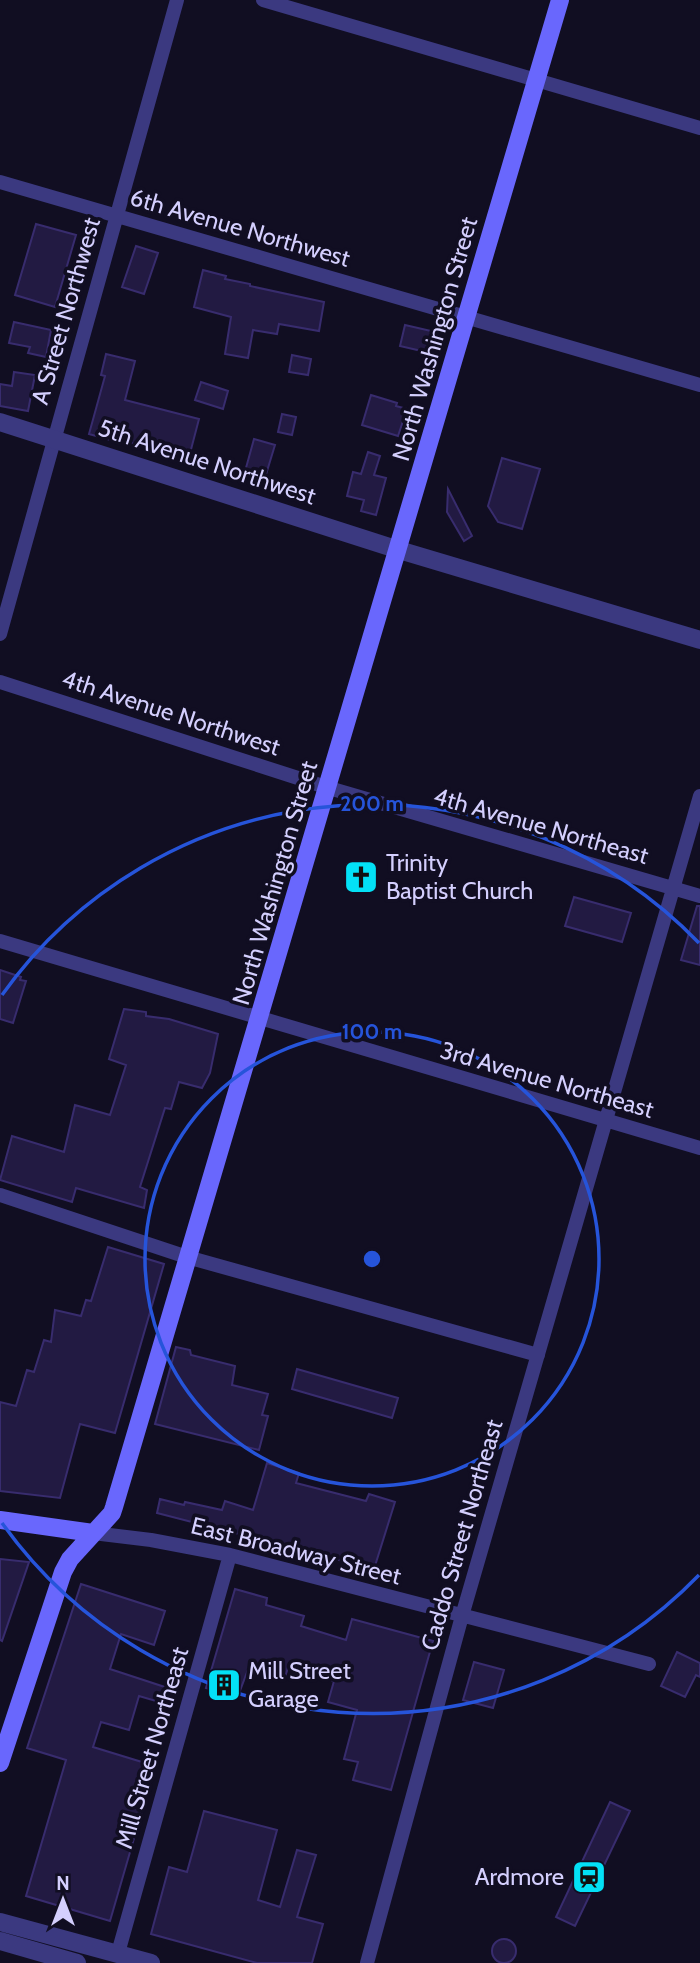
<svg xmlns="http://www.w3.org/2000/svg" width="700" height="1963" viewBox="0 0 700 1963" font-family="Cabin,sans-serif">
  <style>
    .building { fill: #221a42; stroke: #382c6e; stroke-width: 2 }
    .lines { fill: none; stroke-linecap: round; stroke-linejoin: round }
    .minor { stroke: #3b3980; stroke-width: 14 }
    .tertiary { stroke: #3b3980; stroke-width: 18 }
    .secondary { stroke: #6967fd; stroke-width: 18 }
    .ring { fill: none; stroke: #2654da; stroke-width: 3.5 }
    .labels { text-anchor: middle; stroke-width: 7; stroke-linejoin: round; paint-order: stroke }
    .street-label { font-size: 24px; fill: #d4cffe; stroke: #110e22 }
    .poi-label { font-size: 24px; fill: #d4cffe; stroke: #110e22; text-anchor: start }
    .centre { fill: #2654da; stroke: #110e22; stroke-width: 3.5 }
    .ring-label { font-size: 21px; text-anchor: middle; font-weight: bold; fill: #2654da; stroke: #110e22; stroke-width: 7; stroke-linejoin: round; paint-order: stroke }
  </style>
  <rect width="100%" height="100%" fill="#110e22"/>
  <!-- building -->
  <path class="building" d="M36,224L76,235L55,307L15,295Z
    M136,246L158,253L144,294L122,287Z
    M203,270L226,276L225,279L250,284V286L324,302L319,331L279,324L277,334L253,330L248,358L225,354L231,317L194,307Z
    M14,322L51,330L46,357L28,353L30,347L9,343Z
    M405,325L431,331L426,352L400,346Z
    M106,354L135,361L125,400L199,419L188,461L119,439L118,442L89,434L105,376L101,375Z
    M292,355L311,359L308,375L289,372Z
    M14,372L35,375L28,411L0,406V384L12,386Z
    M201,382L228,391L223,409L195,400Z
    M371,395L397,403L396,406L407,409L398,436L362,425Z
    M282,414L296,417L292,435L278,432Z
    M254,439L275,445L264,481L244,475Z
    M368,452L380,456L374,475L386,478L376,515L361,511L364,500L347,496L353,472L361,474Z
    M502,458L540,469L522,529L498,522L488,506Z
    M448,489L472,536L464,541L447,512Z
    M574,897L631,913L622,942L565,926Z
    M697,906H700V965L681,960Z
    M0,970L21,977L20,980L26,981L13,1023L0,1019Z
    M124,1009L146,1012V1016L169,1019L218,1034L210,1073L202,1088L179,1082L171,1109L165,1108L140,1187L147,1190L144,1208L76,1188L72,1202L0,1180L12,1136L64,1152L75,1105L110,1115L126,1065L109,1059Z
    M108,1247L164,1264L115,1433L80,1424L60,1498L0,1491V1402L16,1406L27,1370L34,1372L44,1340L51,1342L55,1310L81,1316L86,1300L91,1301Z
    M176,1347L190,1350L191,1355L235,1366L232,1385L268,1394L262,1415L268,1416L259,1450L155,1424Z
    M297,1369L398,1398L392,1418L292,1389Z
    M267,1463L299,1473L296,1483L366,1501L369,1494L395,1502L374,1569L157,1513L160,1499L184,1505L185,1502L222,1510L225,1501L253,1510Z
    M0,1559L29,1562L2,1641L0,1640Z
    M81,1584L165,1611L154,1645L121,1634L110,1669L177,1691L173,1706L139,1696L129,1730L101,1722L93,1747L155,1766L110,1921L26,1896L66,1760L27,1748Z
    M235,1589L267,1598L266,1605L304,1616L301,1626L346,1640L352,1619L433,1641L391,1790L353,1780L358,1762L344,1759L357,1710L328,1702L334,1681L288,1667L285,1678L249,1667L238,1696L206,1688Z
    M677,1652L700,1663V1677L696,1675L685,1697L661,1686Z
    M474,1662L504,1670L493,1708L463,1700Z
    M610,1802L630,1811L575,1926L556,1917Z
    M204,1811L277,1830L258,1900L280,1907L297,1850L316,1855L297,1917L323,1924L312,1963H257L151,1934L169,1867L187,1872Z
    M492 1951a12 12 0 1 1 24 0a12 12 0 1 1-24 0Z"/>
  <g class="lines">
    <!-- minor -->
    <path class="minor" d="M263,0L700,128
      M0,182L700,385
      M0,634L177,0
      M0,682L329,788L700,896
      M0,941L700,1148
      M0,1195L187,1257L538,1355
      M93,1533L151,1540L230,1555L649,1664
      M118,1953L230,1555
      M367,1963L462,1616L700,796"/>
    <!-- tertiary -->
    <path class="tertiary" d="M0,422L399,550L700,640
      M0,1922L151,1963
      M0,1941L77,1963"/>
    <!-- secondary -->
    <path class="secondary" d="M0,1520L93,1533
      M0,1763L63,1572L70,1559L112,1513L114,1507L560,0"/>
  </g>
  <!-- distance rings -->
  <g class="ring">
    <circle cx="372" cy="1259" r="227"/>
    <path d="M699 1575A455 455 0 0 1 2 1523M2 995A455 455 0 0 1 699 943"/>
  </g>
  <!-- icons -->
  <defs>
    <g id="church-square" transform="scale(1.75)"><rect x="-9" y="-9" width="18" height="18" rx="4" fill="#03e1f6" stroke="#110e22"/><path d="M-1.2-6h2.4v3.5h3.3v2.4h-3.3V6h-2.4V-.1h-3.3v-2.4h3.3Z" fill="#111"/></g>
    <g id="building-square" transform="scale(1.75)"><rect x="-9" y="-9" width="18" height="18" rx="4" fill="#03e1f6" stroke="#110e22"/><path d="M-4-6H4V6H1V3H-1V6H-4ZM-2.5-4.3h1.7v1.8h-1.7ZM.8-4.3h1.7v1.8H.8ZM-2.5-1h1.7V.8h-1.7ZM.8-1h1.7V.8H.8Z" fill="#111"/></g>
    <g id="station-square" transform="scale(1.75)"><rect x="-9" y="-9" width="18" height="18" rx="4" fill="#03e1f6" stroke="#110e22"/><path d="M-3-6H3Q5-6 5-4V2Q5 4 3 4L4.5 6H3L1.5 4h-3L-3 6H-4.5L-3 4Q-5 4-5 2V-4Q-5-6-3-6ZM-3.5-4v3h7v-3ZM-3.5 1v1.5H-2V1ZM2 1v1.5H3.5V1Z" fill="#111"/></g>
  </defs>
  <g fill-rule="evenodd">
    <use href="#church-square" x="361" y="877"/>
    <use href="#building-square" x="224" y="1685"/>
    <use href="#station-square" x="589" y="1877"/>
  </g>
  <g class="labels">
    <!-- street labels -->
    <g class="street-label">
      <text transform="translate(240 228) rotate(16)" y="8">6th Avenue Northwest</text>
      <text transform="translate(66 311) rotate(-74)" y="8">A Street Northwest</text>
      <text transform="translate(435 339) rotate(-74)" y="8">North Washington Street</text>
      <text transform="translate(207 462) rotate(18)" y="8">5th Avenue Northwest</text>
      <text transform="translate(171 713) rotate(18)" y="8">4th Avenue Northwest</text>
      <text transform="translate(541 826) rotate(16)" y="8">4th Avenue Northeast</text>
      <text transform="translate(275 883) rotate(-74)" y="8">North Washington Street</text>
      <text transform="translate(547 1080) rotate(16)" y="8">3rd Avenue Northeast</text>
      <text transform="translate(462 1535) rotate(-74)" y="8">Caddo Street Northeast</text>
      <text transform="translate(296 1551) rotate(14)" y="8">East Broadway Street</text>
      <text transform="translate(152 1748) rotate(-74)" y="8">Mill Street Northeast</text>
    </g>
    <!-- poi labels -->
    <g class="poi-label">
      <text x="386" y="871">Trinity<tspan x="386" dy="28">Baptist Church</tspan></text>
      <text x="248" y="1679">Mill Street<tspan x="248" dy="28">Garage</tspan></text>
      <text x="564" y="1885" text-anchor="end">Ardmore</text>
    </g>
  </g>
  <circle cx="372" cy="1259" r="10" class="centre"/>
  <g class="ring-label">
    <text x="372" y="811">200 m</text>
    <text x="372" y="1039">100 m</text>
  </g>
  <!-- north arrow -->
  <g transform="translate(63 1900)" stroke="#110e22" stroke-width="5" paint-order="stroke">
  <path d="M0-5L12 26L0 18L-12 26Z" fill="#d4cffe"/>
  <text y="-10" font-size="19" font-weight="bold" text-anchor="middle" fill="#d4cffe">N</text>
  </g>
</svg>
